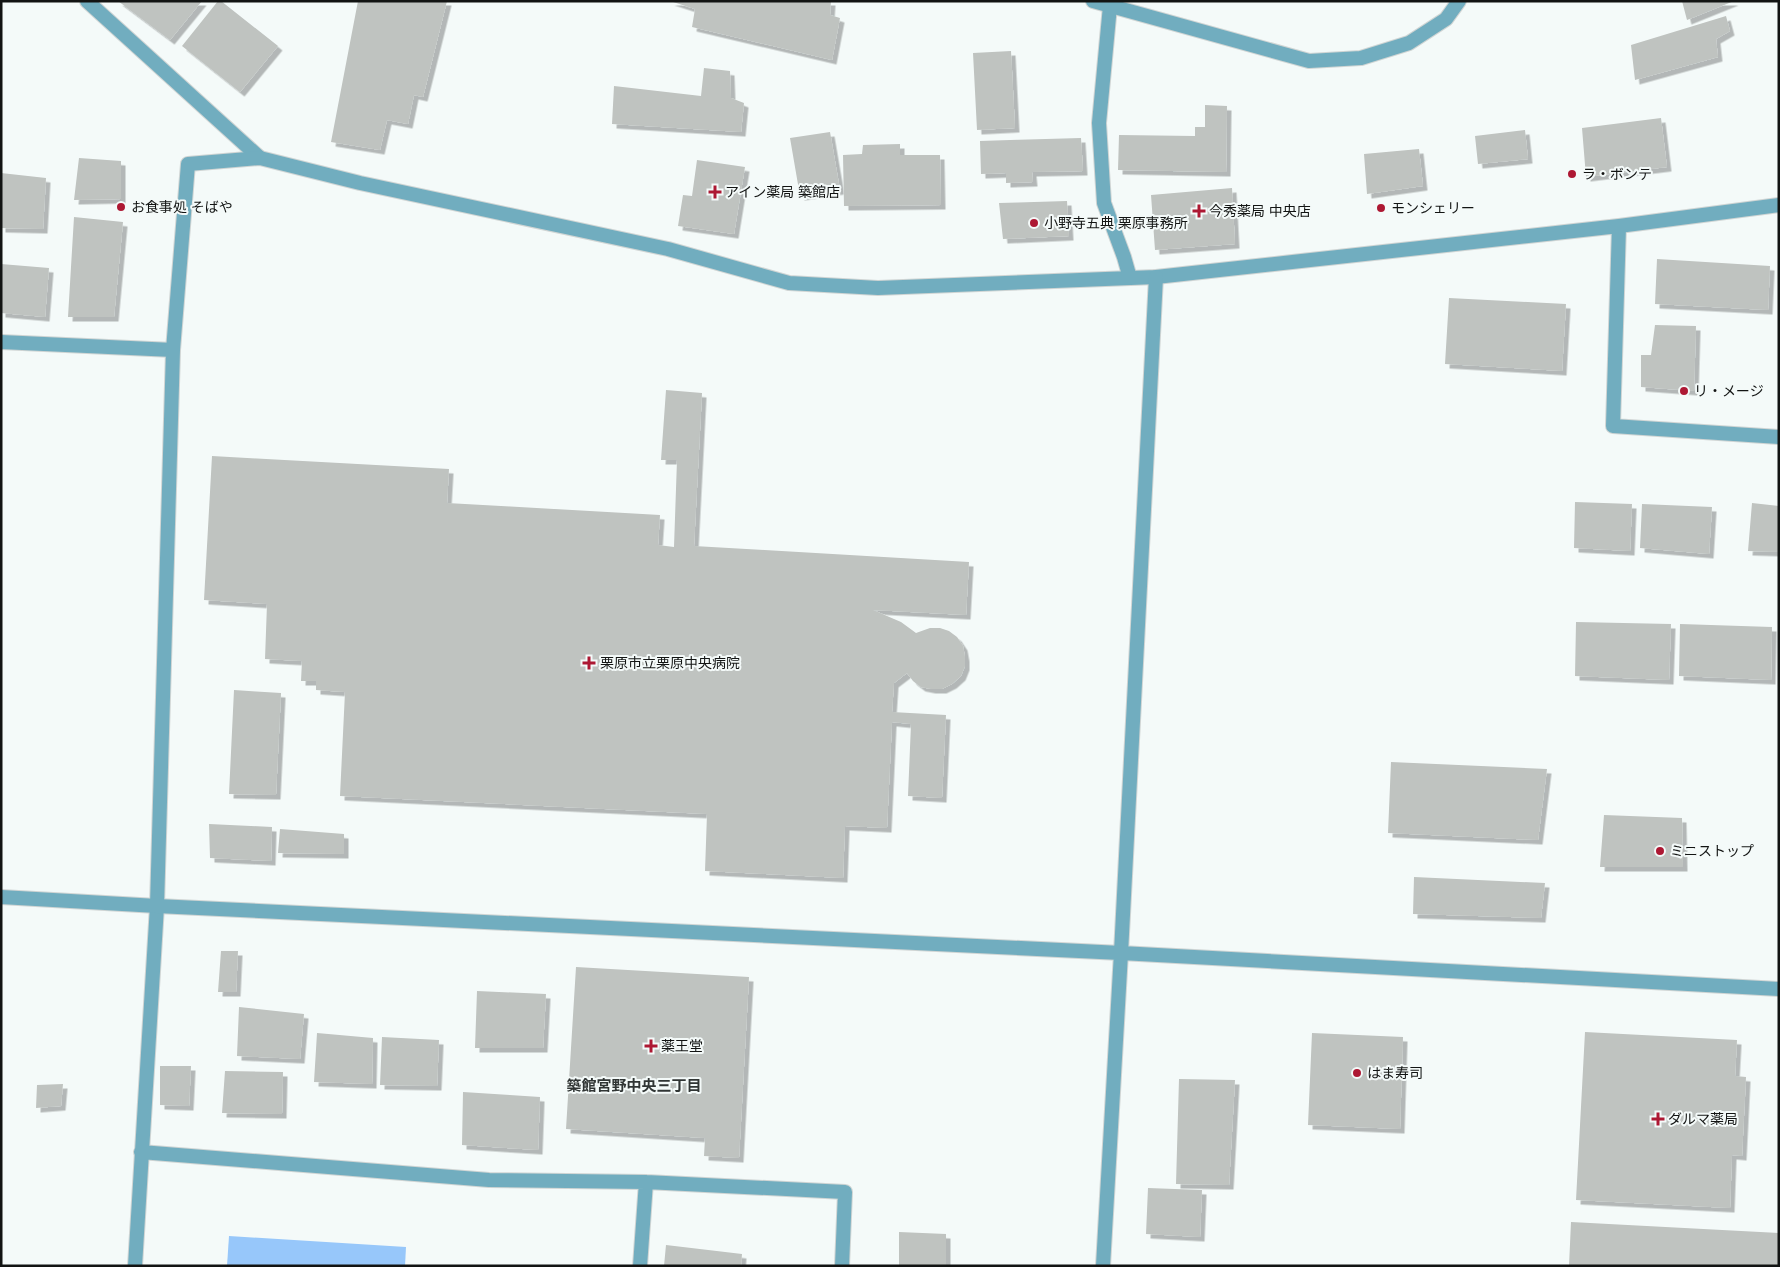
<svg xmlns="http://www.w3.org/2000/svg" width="1780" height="1267" viewBox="0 0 1780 1267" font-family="'DM Sans','Noto Sans JP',sans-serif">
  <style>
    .water { fill: #97c7fa }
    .building { fill: #bfc3c0; filter: url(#shadow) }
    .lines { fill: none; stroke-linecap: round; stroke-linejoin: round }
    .service-casing { stroke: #d0d5d4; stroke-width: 16 }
    .minor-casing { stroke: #d0d5d4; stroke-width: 16 }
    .tertiary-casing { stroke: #d0d5d4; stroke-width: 16 }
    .service { stroke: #71adbf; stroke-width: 14 }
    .minor { stroke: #71adbf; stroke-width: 14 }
    .tertiary { stroke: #71adbf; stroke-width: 14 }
    .poi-dot { fill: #ad1833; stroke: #f4faf9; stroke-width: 2 }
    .labels { text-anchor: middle; stroke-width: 4; stroke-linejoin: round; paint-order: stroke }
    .poi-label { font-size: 14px; fill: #121413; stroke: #f4faf9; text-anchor: start }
    .neighbourhood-label { font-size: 15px; font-weight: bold; fill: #303534; stroke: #f4faf9 }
  </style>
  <defs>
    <filter id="shadow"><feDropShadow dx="4.5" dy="4.5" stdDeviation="0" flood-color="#0004"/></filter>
  </defs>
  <rect width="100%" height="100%" fill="#f4faf9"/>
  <!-- water -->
  <path class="water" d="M229,1236L406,1247L405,1266H227Z"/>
  <!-- building -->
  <path class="building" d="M118,1H202L170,40Z
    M218,1H221L278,46L240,92L182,46Z
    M358,1H447L423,97L414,95L408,124L387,120L380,150L331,142Z
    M670,1H831L830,15L840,18L832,60L692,27L695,9Z
    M1682,1H1734L1687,20Z
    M1726,16L1730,31L1716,39L1718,57L1635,80L1631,45Z
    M1011,51L1015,128L977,130L973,53Z
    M704,68L730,71L731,98L744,103L741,132L612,124L614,86L701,96Z
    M1205,105L1227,106L1226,172L1118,170L1119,135L1195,136V127H1205Z
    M1661,118L1667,167L1586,177L1582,128Z
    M1525,130L1528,159L1478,164L1475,136Z
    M830,132L840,190L800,196L790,138Z
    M1081,138L1083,171L1032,172L1033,182L1006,183V173L981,174L980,141Z
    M900,144V155H940L941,205L844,206L843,155L862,154L863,145Z
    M1419,149L1423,186L1367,194L1364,154Z
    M79,158L121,161V199L74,200Z
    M697,160L745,167L734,234L678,226L683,195L692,196Z
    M1,173L46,178L43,229L1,228Z
    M1232,188L1235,244L1155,250L1151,195Z
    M1067,201L1069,236L1003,239L999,203Z
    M74,217L123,222L114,317H68Z
    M1657,259L1770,266L1768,310L1655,304Z
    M1,264L49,268L45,317L1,313Z
    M1449,298L1566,304L1562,371L1445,364Z
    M1655,325L1696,326L1694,391L1641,387V355H1651Z
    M666,390L702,393L694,546L969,562L966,615L873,610L901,622L916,633L930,628H940L949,631L957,637L963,646L965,657V666L961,676L952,684L942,689H931L921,687L913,681L907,673L894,683L892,712L946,715L942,798L908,796L911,724L892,722L887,828L845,826L843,878L705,871L707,814L340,796L345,692L316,690V681H301L302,661L265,659L267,604L204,600L212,456L449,469L447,503L660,515L658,545L674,547L677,460H661Z
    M1575,502L1632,504L1630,551L1574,548Z
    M1752,503L1779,506V552L1748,551Z
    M1642,504L1712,507L1709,554L1640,548Z
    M1576,622L1671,624L1669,680L1575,676Z
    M1680,624L1772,627L1771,680L1679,676Z
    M234,690L281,693L276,795L229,794Z
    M1391,762L1547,769L1538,840L1388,833Z
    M1604,815L1682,818L1683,867H1600Z
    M209,824L272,827L271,861L210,858Z
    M280,829L344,834V854L278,853Z
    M1414,877L1545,883L1541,918L1413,914Z
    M221,951H238L236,992H218Z
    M576,967L749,977L739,1158L704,1156L705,1138L566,1129Z
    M477,991L546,994L543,1048H475Z
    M239,1007L304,1014L300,1059L237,1056Z
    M1585,1032L1737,1040L1735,1076L1746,1077L1742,1156L1732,1155L1730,1208L1576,1200Z
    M317,1033L373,1038L372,1084L314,1082Z
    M1312,1033L1403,1037L1400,1129L1308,1125Z
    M382,1037L439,1040L437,1086L380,1085Z
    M160,1066H191L189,1106L160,1105Z
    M225,1071L283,1072L282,1114L222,1113Z
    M1179,1079L1235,1080L1229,1185L1176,1184Z
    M63,1084L61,1106L36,1108L37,1085Z
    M463,1092L540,1097L538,1150L462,1145Z
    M1148,1188L1202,1190L1200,1237L1146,1234Z
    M1571,1222L1779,1233V1266H1569Z
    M899,1232L946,1234V1266H899Z
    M666,1245L742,1254L741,1266H664Z"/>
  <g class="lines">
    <!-- service casing -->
    <g class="service-casing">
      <path id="service" d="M87,1L260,158"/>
    </g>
    <!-- minor casing -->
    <g class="minor-casing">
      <path id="minor" d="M1093,1L1309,61L1361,58L1409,43L1446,19L1459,1
        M1110,6L1099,123L1104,203L1124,257L1130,278
        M1619,226L1613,426L1779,437
        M1,342L173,350
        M141,1152L489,1180L646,1182L845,1192L842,1266
        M135,1266L157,906L173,350L188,164L260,158L360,183L668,249L789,283L878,288L1156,277L1619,226L1779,205
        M640,1266L646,1182"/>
    </g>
    <!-- tertiary casing -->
    <g class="tertiary-casing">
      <path id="tertiary" d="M1,897L157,906L1121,953L1779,989
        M1103,1266L1121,953L1156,277"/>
    </g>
    <!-- service -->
    <use href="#service" class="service"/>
    <!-- minor -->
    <use href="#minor" class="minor"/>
    <!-- tertiary -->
    <use href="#tertiary" class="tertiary"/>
  </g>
  <!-- markers -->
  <g class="poi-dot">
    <circle cx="1572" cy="174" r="5"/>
    <path d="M712.5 184.5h5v5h5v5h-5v5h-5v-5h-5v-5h5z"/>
    <circle cx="121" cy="207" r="5"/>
    <circle cx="1381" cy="208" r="5"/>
    <path d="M1196.5 203.5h5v5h5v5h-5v5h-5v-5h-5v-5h5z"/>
    <circle cx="1034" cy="223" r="5"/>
    <circle cx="1684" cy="391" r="5"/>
    <path d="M586.5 655.5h5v5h5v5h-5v5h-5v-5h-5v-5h5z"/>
    <circle cx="1660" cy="851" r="5"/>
    <path d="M648.5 1038.5h5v5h5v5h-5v5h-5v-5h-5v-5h5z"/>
    <circle cx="1357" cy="1073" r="5"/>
    <path d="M1655.5 1111.5h5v5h5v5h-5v5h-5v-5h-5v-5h5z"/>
  </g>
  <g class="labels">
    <!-- poi labels -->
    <g class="poi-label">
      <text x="1582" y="179">ラ・ボンテ</text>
      <text x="725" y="197">アイン薬局 築館店</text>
      <text x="131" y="212">お食事処 そばや</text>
      <text x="1391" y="213">モンシェリー</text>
      <text x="1209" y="216">今秀薬局 中央店</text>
      <text x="1044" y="228">小野寺五典 栗原事務所</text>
      <text x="1694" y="396">リ・メージ</text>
      <text x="600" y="668">栗原市立栗原中央病院</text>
      <text x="1670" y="856">ミニストップ</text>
      <text x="661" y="1051">薬王堂</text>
      <text x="1367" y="1078">はま寿司</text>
      <text x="1668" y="1124">ダルマ薬局</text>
    </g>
    <!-- neighbourhood labels -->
    <g class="neighbourhood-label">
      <text x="634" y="1091">築館宮野中央三丁目</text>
    </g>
  </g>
  <!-- border -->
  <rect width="1780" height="1267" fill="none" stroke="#121413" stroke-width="5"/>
</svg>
